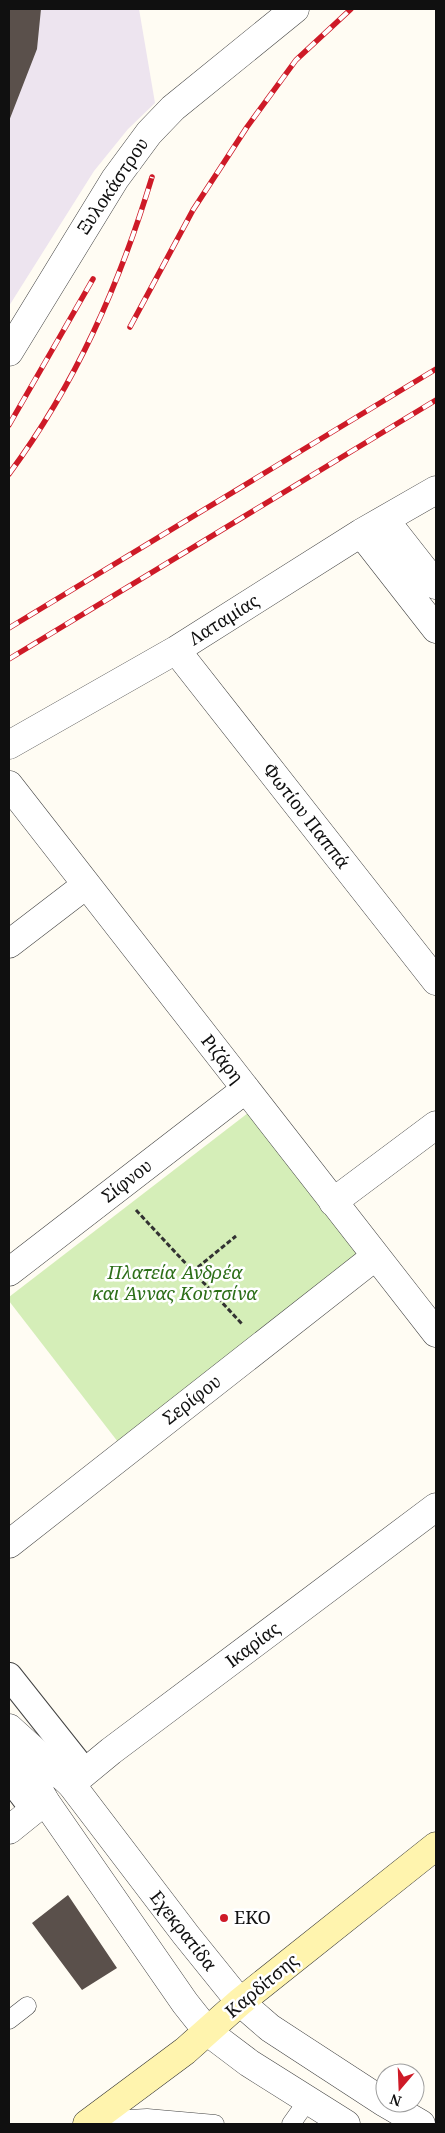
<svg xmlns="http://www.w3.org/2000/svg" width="445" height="2133" viewBox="0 0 445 2133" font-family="'Noto Serif',serif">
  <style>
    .industrial { fill: #ede4ef }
    .green { fill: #d5eeb8 }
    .building { fill: #5a504b }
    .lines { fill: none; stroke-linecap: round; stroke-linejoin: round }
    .service-casing { stroke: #434343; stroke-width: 19 }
    .pedestrian-casing { stroke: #434343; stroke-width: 28 }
    .minor-casing { stroke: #434343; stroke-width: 29 }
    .tertiary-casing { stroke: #434343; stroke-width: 29 }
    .secondary-casing { stroke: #323232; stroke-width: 29 }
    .path { stroke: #323232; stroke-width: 3; stroke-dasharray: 5 2.5; stroke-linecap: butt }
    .service { stroke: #fff; stroke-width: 18 }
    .pedestrian { stroke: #fff; stroke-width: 26 }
    .minor { stroke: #fff; stroke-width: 28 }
    .tertiary { stroke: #fff; stroke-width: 28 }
    .secondary { stroke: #fff4ae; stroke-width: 28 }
    .rail-casing { stroke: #ce1a27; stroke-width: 5.5 }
    .rail { stroke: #fff; stroke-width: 4; stroke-dasharray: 11; stroke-linecap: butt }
    .poi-dot { fill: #ce1a27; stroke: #fff; stroke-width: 2 }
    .labels { text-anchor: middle; stroke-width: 5; stroke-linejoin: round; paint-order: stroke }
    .street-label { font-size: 18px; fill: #101010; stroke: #fff }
    .park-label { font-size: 18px; font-style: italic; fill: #2d6f19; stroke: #fff }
    .poi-label { font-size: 18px; fill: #101010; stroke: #fff; text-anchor: start }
  </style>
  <rect width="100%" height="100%" fill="#fffcf3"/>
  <!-- industrial -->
  <path class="industrial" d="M9,9H139L155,103L128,129L94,171L9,306Z"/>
  <!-- green -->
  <path class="green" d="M248,1113L359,1257L118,1442L9,1301V1297Z"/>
  <!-- building -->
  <path class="building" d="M9,9H41L37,49L9,121Z
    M68,1895L117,1968L82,1990L32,1923Z"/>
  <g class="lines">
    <!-- service casing -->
    <g class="service-casing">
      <path id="service" d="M9,2020L27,2006
        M94,2121L147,2118L215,2124
        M291,2124L308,2100"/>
    </g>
    <!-- pedestrian casing -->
    <g class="pedestrian-casing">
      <path id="pedestrian" d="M9,1676L85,1772
        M9,1777L34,1810"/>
    </g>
    <!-- minor casing -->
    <g class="minor-casing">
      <path id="minor" d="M385,520L436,585
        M361,533L436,629
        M176,650L436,981
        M9,745L176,650L361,533L436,490
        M9,785L436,1333
        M9,944L86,885
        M333,1202L436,1125
        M9,1272L246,1089
        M9,1544L376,1256
        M71,1784L111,1751L436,1507
        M9,1830L45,1801"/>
    </g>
    <!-- tertiary casing -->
    <g class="tertiary-casing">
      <path id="tertiary" d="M9,352L115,179L149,133L173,108L295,9
        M9,1728L71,1784L186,1935L240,2002L270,2028L385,2103
        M10,1739L45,1801L185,2003L208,2032L249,2063L346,2124
        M385,2103L421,2124"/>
    </g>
    <!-- secondary casing -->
    <g class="secondary-casing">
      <path id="secondary" d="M87,2124L185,2051L240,2002L436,1846"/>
    </g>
    <!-- path -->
    <path class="path" d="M136,1210L242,1324
      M192,1272L236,1236"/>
    <!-- service -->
    <use href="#service" class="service"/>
    <!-- pedestrian -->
    <use href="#pedestrian" class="pedestrian"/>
    <!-- minor -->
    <use href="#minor" class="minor"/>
    <!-- tertiary -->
    <use href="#tertiary" class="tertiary"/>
    <!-- secondary -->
    <use href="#secondary" class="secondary"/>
    <!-- rail casing -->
    <g class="rail-casing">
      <path id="rail" d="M130,327L193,210L247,127L296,60L351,9
        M9,425L93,279
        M9,474C76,383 119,286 152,177
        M9,628L436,369
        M9,659L436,400"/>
    </g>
    <!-- rail -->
    <use href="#rail" class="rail"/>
  </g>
  <!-- markers -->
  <circle class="poi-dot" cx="224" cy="1918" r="5"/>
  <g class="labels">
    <!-- street labels -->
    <g class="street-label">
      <text transform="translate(113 186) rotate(-56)" y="6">Ξυλοκάστρου</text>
      <text transform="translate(224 620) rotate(-32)" y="6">Λαταμίας</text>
      <text transform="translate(306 816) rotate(52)" y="6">Φωτίου Παππά</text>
      <text transform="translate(222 1059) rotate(52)" y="6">Ριζάρη</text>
      <text transform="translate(127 1181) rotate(-38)" y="6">Σίφνου</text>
      <text transform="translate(192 1400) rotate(-38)" y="6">Σερίφου</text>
      <text transform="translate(253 1645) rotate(-37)" y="6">Ικαρίας</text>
      <text transform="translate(183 1931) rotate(52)" y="6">Εχεκρατίδα</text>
      <text transform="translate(262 1986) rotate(-40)" y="6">Καρδίτσης</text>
    </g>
    <!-- park labels -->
    <g class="park-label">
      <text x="175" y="1279">Πλατεία Ανδρέα<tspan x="175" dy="21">και Άννας Κουτσίνα</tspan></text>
    </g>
    <!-- poi labels -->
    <g class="poi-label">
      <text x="234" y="1924">EKO</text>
    </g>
  </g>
  <!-- border -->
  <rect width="445" height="2133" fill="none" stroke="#101010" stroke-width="20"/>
  <!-- north arrow -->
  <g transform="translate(400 2088) rotate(199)"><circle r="24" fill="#ffffff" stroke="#9f9f9f"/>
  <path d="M0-4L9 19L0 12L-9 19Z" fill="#ce1a27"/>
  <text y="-8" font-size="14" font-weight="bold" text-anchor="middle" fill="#101010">N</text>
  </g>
</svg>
